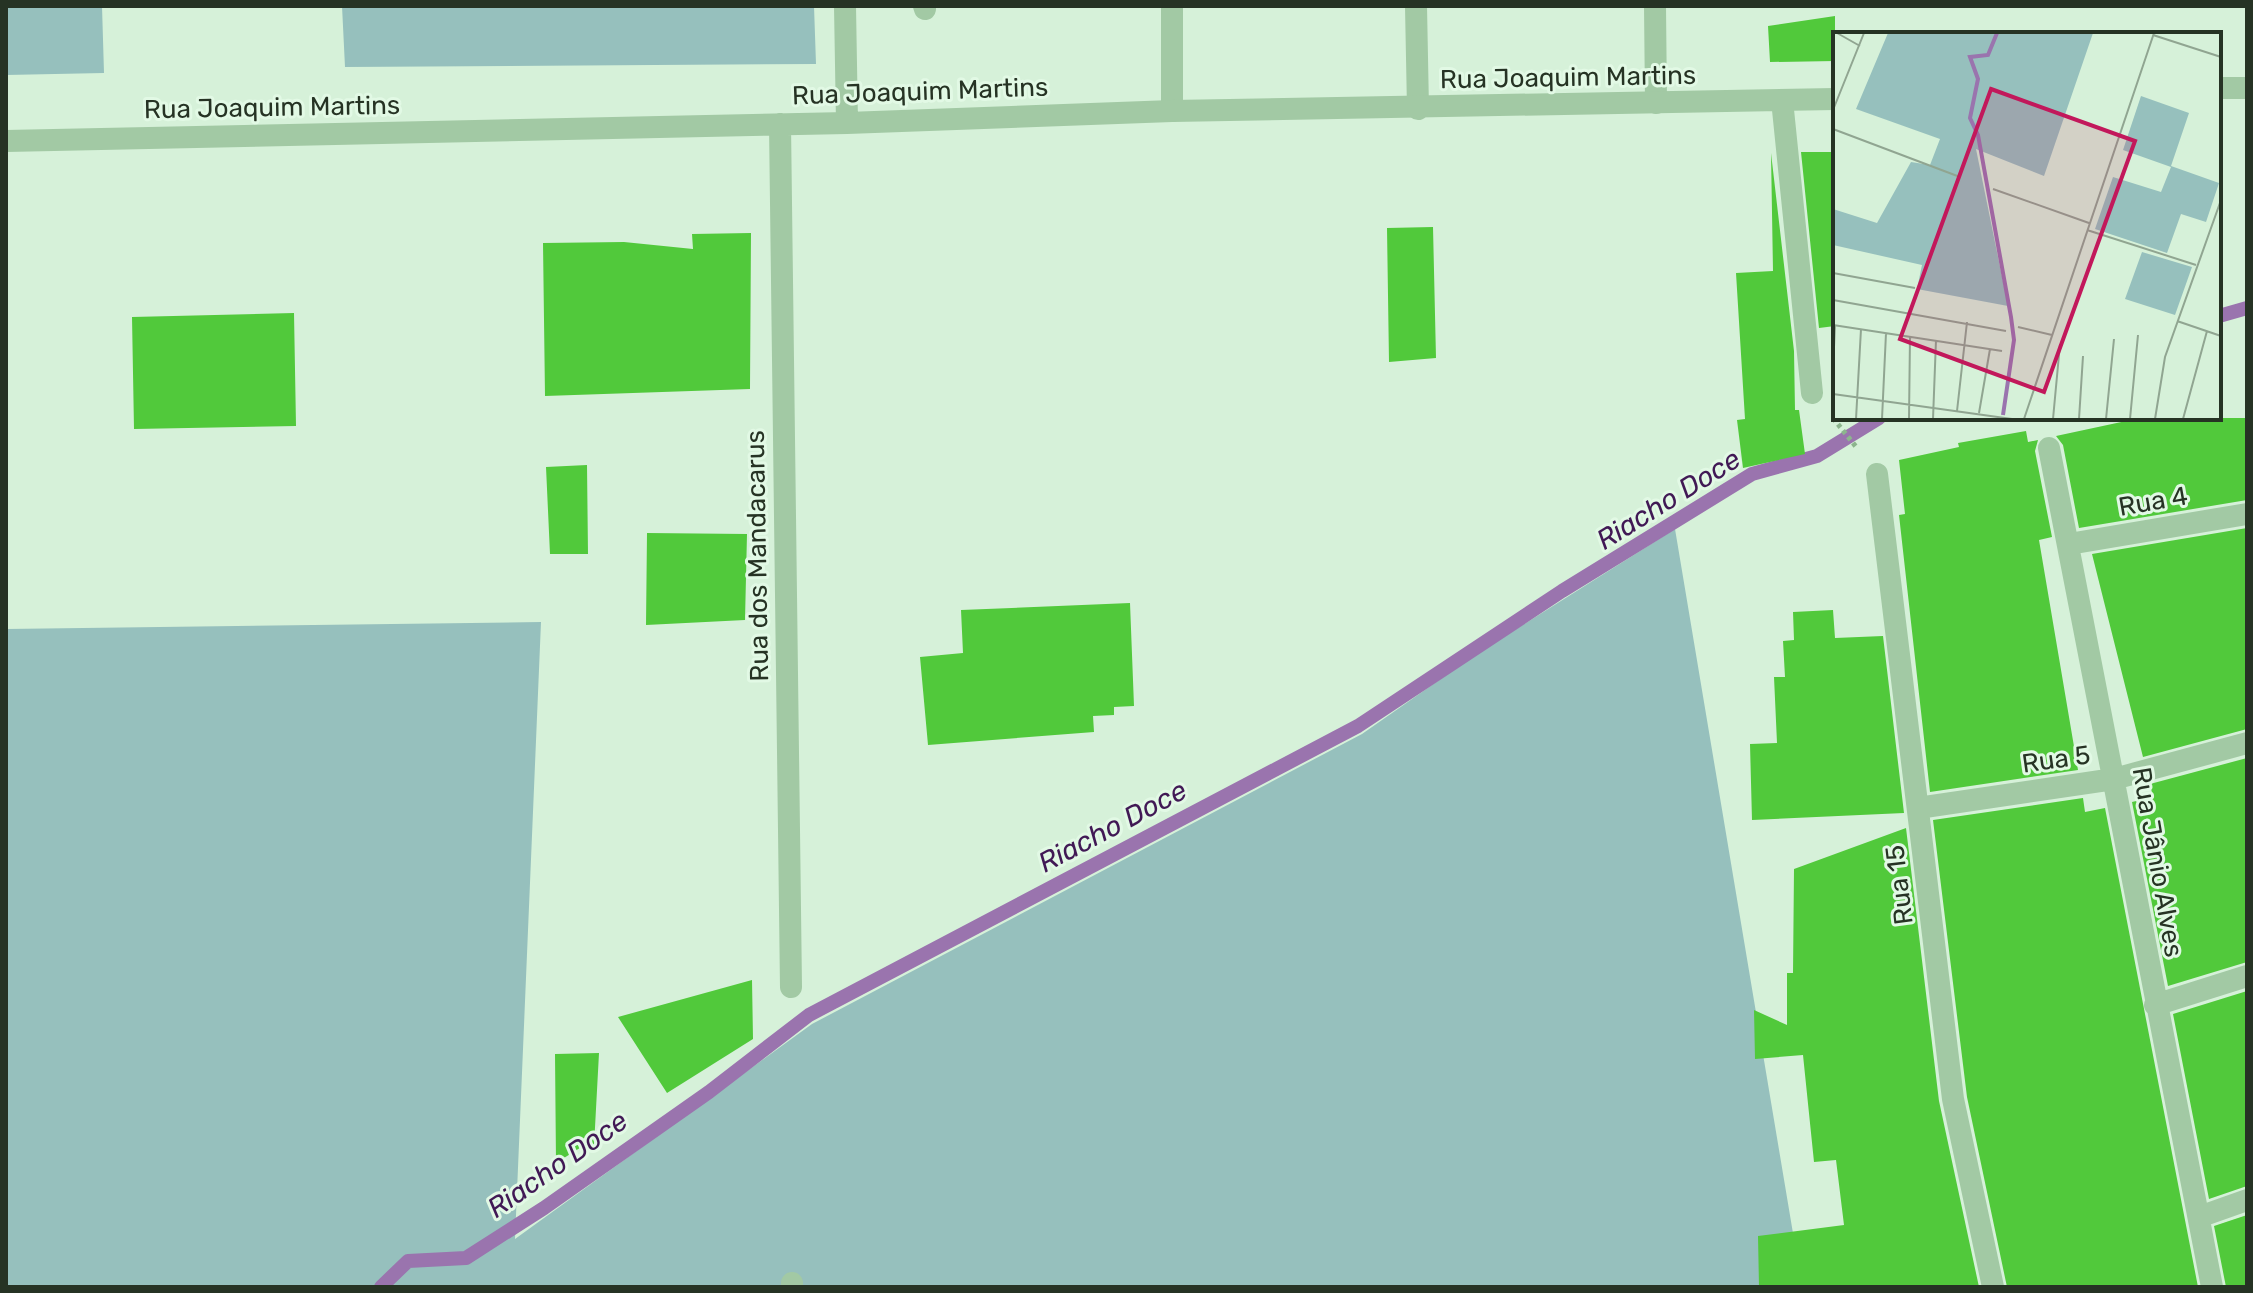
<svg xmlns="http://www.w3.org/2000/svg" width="2253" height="1293" viewBox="0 0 2253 1293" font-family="Rubik,sans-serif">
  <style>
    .green { fill: #96c0bd }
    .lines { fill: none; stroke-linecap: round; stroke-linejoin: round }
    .stream { stroke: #9a74ae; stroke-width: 14 }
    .building { fill: #51c93b }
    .path { stroke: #8cb58d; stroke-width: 5; stroke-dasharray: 4 4; stroke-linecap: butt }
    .service { stroke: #a2c9a4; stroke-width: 22 }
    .minor { stroke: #a2c9a4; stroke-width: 22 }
    .labels { text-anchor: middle; stroke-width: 6; stroke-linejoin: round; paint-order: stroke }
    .street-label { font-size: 26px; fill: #263324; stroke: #e2f9e5 }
    .water-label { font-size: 28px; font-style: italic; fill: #411955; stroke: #e2f9e5 }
    .inset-river { fill: none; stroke: #9a74ae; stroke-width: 4 }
    .inset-road { fill: none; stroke: #90a591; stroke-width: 2 }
    .view { fill: #c2185b; fill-opacity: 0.15; stroke: #c2185b; stroke-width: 4 }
    .inset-edge { fill: none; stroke: #263324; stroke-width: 4 }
  </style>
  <rect width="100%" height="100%" fill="#d6f1d9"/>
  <!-- green -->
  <path class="green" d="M6,6H102L104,73L6,75Z
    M342,6H814L816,64L345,67Z
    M1675,529L1802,1287H6V629L541,622L515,1239L812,1024L1362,734L1475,655Z"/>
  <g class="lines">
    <!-- stream -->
    <path class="stream" d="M2219,316L2247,308
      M381,1287L408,1261L466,1258L544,1208L709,1092L809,1015L1358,726L1562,591L1752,474L1817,456L1879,418"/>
  </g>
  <!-- building -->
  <path class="building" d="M1835,16V61L1770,62L1768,26Z
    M1801,152H1835V326L1819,328Z
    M1771,153L1794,351L1795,410H1799L1805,454L1743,468L1737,420L1745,419L1736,273L1773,271Z
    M1433,227L1436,358L1389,362L1387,228Z
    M751,233L750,389L545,396L543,243L624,242L693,249L692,234Z
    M294,313L296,426L134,429L132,317Z
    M2140,418H2247V500L2079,528L2063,445L2056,436Z
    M2026,431L2028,442L2038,440L2035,451L2052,537L2039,540L2078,770L1930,792L1899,515L1905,514L1899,460L1959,447L1958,443Z
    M587,465L588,554H550L546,467Z
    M2247,528V729L2143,757L2092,554Z
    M647,533L747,534L745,620L646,625Z
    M1130,603L1134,706L1114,707V715L1093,716L1094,732L928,745L920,657L963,653L961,610Z
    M1833,610L1835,638L1883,636L1904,813L1752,820L1750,744L1777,743L1774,677H1785L1783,641L1794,640L1793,612Z
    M2247,758V962L2168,986L2132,802L2153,797L2150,784Z
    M2083,798L2085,812L2105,808L2198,1287H2007L1967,1097L1933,820Z
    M1906,828L1939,1101L1979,1287H1759L1758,1236L1844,1225L1836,1160L1814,1162L1803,1055L1755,1059L1754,1010L1787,1025V973H1793L1794,869Z
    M752,980L753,1039L667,1093L618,1017Z
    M2247,991V1186L2209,1199L2173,1014Z
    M599,1053L594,1146H583L556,1163L555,1054Z
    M2247,1215V1287H2226L2214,1226Z"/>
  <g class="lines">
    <!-- path -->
    <path class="path" d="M1833,418L1857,448"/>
    <!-- service -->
    <path class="service" d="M924,6L925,9
      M1172,6V111
      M1416,6L1418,109
      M1655,6L1656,103"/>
    <!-- minor -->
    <path class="minor" d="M845,6L847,123
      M2219,88H2247
      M1782,100L1812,393
      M780,124L791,987
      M6,141L847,123L1172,111L1835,99
      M2049,448L2212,1287
      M1877,474L1953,1099L1993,1287
      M2069,544L2247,514
      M1918,808L2114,779L2247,743
      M2155,1005L2247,976
      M2199,1217L2247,1200
      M792,1287V1283"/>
  </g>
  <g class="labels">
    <!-- street labels -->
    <g class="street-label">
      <text transform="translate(1568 77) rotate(-1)" y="9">Rua Joaquim Martins</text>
      <text transform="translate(920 91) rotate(-2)" y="9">Rua Joaquim Martins</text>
      <text transform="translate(272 107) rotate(-1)" y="9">Rua Joaquim Martins</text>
      <text transform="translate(2153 501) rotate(-10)" y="9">Rua 4</text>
      <text transform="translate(757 556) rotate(-91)" y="9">Rua dos Mandacarus</text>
      <text transform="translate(2056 759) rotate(-8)" y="9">Rua 5</text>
      <text transform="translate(2158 862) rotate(80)" y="9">Rua Jânio Alves</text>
      <text transform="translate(1899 885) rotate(-97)" y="9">Rua 15</text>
    </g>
    <!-- water labels -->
    <g class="water-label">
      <text transform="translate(1668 499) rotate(-32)" y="10">Riacho Doce</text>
      <text transform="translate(1112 826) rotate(-28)" y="10">Riacho Doce</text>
      <text transform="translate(557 1164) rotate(-35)" y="10">Riacho Doce</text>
    </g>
  </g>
  <!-- overview -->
  <g transform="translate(1833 32)">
    <rect width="388" height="388" fill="#d6f1d9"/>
    <path d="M55,1H260L211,144L143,117L175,274L84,257L89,233L0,213V177L44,191L78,130L97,133L107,107L23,77ZM308,64L356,81L338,134L386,151L373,190L348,182L334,221L262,197L280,145L328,160L338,135L290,118ZM309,220L359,235L342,283L292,267Z" fill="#96c0bd"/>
    <path class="inset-river" d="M164,1L155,23L137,25L145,47L137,86L145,103L178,285L181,308L170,383"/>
    <path class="inset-road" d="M4,1L27,14M320,3L388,25M0,78L31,1M0,97L127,145M160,157L256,191M254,198L363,233M0,241L82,256M0,268L173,299M344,289L388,304M0,293L169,319M185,295L219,303M0,337L2,293M0,362L179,387M124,379L134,290M146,381L157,317M23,387L28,297M49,387L53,301M76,387L77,304M100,387L103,308M191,387L321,1M220,387L227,312M246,387L250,324M273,387L281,307M297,387L305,303M322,387L332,325L388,168M350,387L374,299"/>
    <path class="view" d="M158,57L302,109L211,360L67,307Z"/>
    <rect width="388" height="388" class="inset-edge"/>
  </g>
  <!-- border -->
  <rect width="2253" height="1293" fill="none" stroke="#263324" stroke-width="16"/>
</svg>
